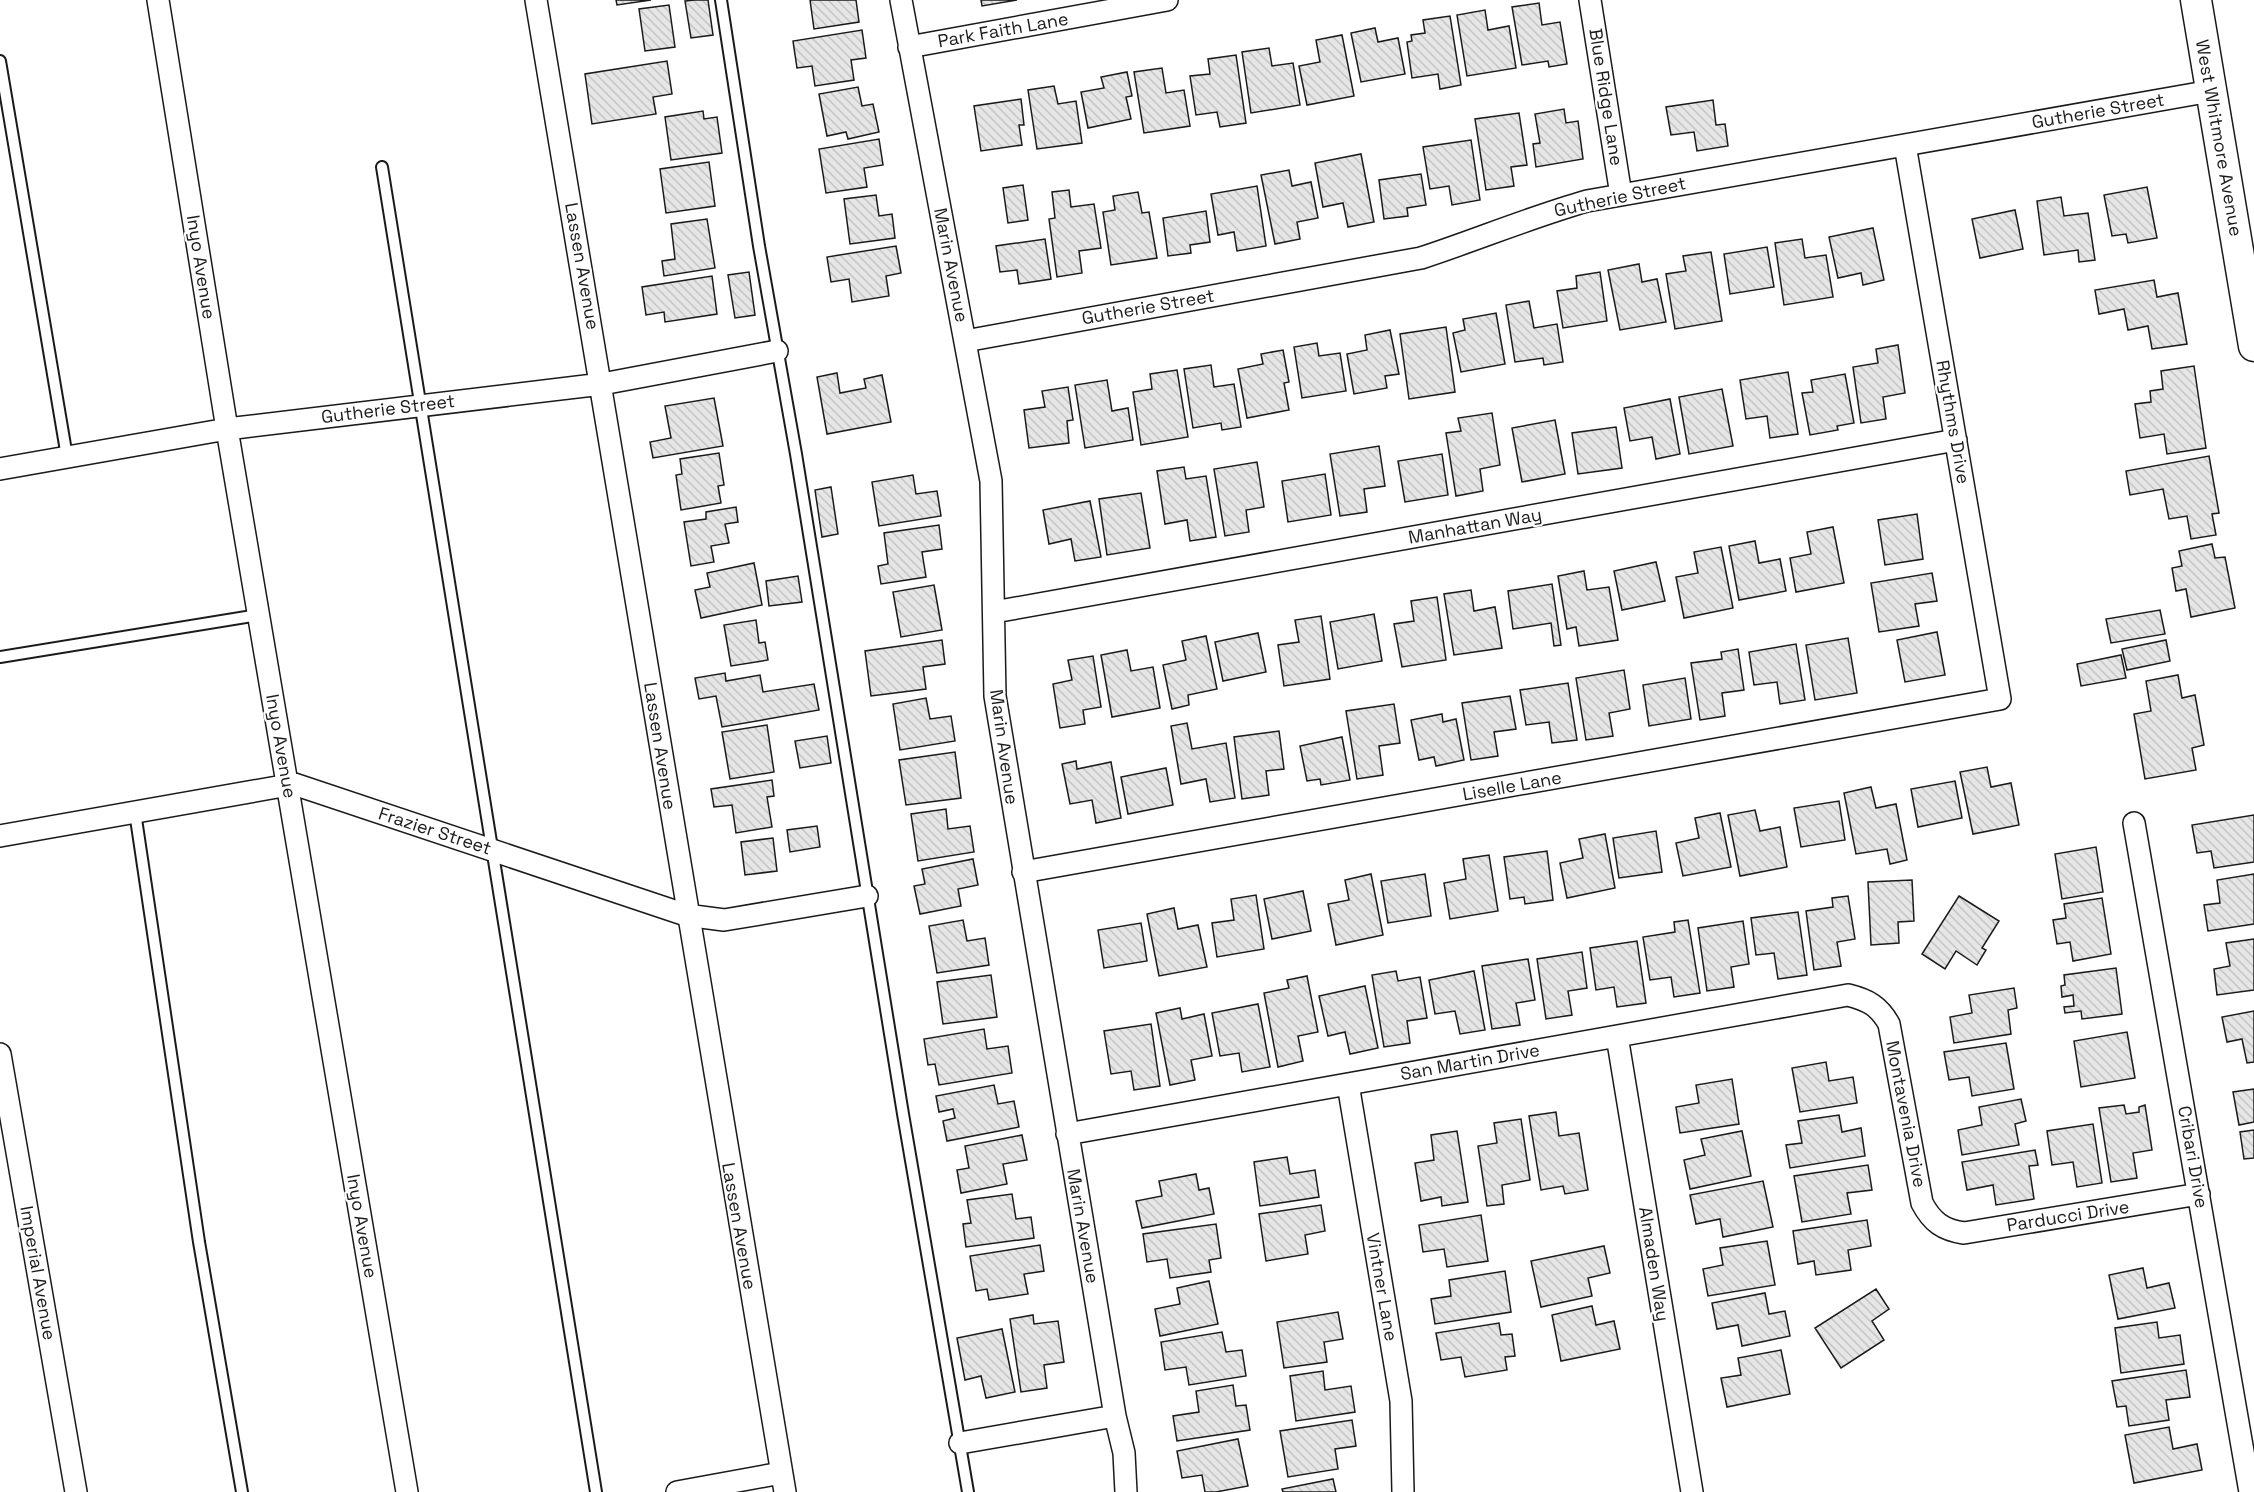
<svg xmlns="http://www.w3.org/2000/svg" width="2254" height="1492" viewBox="0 0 2254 1492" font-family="'Space Grotesk',sans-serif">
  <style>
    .building { fill: url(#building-back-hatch); stroke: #1a1a1a; stroke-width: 1.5 }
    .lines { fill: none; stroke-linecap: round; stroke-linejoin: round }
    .lane-casing { stroke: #1a1a1a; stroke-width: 14 }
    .street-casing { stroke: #1a1a1a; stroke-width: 24 }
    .secondary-casing { stroke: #1a1a1a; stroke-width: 33 }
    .lane { stroke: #fff; stroke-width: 10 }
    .street { stroke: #fff; stroke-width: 21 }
    .secondary { stroke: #fff; stroke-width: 30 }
    .labels { text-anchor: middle; stroke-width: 4.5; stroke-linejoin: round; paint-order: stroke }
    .street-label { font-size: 18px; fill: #1a1a1a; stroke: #fff }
  </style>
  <defs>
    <pattern id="building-back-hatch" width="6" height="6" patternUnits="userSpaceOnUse" patternTransform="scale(1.5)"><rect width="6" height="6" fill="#e6e6e6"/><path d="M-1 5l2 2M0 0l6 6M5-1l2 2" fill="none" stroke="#c5c5c5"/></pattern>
  </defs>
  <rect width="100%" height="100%" fill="#fff"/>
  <!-- building -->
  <path class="building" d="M616,0H651L617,5Z
    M695,0H708L713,35L691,38L685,1Z
    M810,0H856L859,22L814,29Z
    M981,0H1017L982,6Z
    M1539,3L1542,25L1560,22L1567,64L1549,67L1548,61L1522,65L1512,7Z
    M669,5L675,47L645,51L639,9Z
    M1485,10L1488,30L1509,26L1516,68L1467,76L1457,15Z
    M1450,16L1461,85L1440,89L1438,74L1412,78L1407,42L1412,41L1411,35L1425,33L1423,20Z
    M1375,28L1378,42L1398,38L1405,74L1361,82L1351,33Z
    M862,30L866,58L851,60L854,80L815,86L812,66L797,68L793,41Z
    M1342,35L1354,96L1307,105L1299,66L1320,62L1316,40Z
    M1269,48L1272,66L1293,63L1300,105L1251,113L1242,52Z
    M1236,55L1246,123L1220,127L1217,112L1196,115L1190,76L1210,74L1208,59Z
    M667,61L672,94L653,97L656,114L592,124L585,74Z
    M1162,68L1166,93L1184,90L1190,126L1144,133L1134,72Z
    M1127,72L1132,96L1126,97L1131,119L1088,128L1081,92L1104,88L1101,77Z
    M1054,86L1058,104L1076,101L1082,143L1037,149L1028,90Z
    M858,87L862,106L873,104L879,132L848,139L846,132L827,136L819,94Z
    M1021,99L1024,125H1019L1022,145L981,151L974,106Z
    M1713,100L1716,125L1725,124L1728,146L1697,151L1694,132L1671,135L1666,107Z
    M1564,109L1566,123L1578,121L1583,159L1536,167L1533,144L1540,143L1535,114Z
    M703,111L704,119L717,117L722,153L671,160L665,117Z
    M1519,113L1527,165L1511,167L1514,186L1486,190L1475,119Z
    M879,139L883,165L864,168L867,187L826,193L819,149Z
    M1471,140L1480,200L1452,205L1449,186L1430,189L1423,147Z
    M1361,154L1374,222L1348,227L1343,203L1323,207L1315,163Z
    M709,162L715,206L666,213L660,169Z
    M1289,170L1292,186L1311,182L1318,218L1297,222L1300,239L1275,244L1261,175Z
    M1421,174L1426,205L1407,208L1408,216L1384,219L1379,180Z
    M1023,185L1028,220L1008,223L1003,188Z
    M1257,186L1266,246L1237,251L1234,232L1218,235L1211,194Z
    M2147,187L2157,238L2128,243L2126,234L2112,236L2104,195Z
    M1069,190L1071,207L1094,204L1101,248L1079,251L1082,273L1057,277L1049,219L1055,218L1052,192Z
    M1138,192L1142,213L1149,212L1157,258L1111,265L1103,212L1115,210L1113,196Z
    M876,195L879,216L892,214L895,238L850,244L844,199Z
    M2061,197L2064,216L2088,213L2095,260L2079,262L2078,250L2044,255L2037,201Z
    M2015,210L2023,249L1980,258L1972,219Z
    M1206,211L1210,242L1190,245L1191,253L1168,256L1163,218Z
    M707,219L715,268L664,276L662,261L675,259L671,224Z
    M1873,228L1884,280L1863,285L1861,273L1838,278L1829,237Z
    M1045,239L1051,279L1019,284L1017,270L1000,272L996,246Z
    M1802,239L1805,258L1826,255L1833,297L1784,305L1775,243Z
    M896,246L901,273L886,276L889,296L852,302L849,279L831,282L827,257Z
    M1767,247L1774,287L1730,294L1724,254Z
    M1711,252L1722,321L1675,329L1666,274L1686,271L1683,256Z
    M1639,264L1642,282L1657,279L1666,322L1620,330L1608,270Z
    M749,272L755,315L735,318L728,275Z
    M1600,272L1607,321L1563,328L1557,291L1577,288L1576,276Z
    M712,276L717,314L665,322L664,312L646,315L642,287Z
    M2154,280L2157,297L2178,293L2187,344L2152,349L2148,326L2128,330L2124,309L2099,314L2095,290Z
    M1529,301L1534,328L1557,324L1563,362L1544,365L1543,358L1515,362L1506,305Z
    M1496,313L1505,364L1461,372L1453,333L1465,330L1463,319Z
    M1446,327L1455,392L1409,399L1400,334Z
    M1390,330L1399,374L1385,376L1387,388L1354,394L1347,354L1367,350L1365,335Z
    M1317,343L1319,356L1340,353L1346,391L1302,398L1294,347Z
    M1898,345L1905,393L1883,397L1886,419L1861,423L1853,367L1878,363L1876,349Z
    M1283,350L1289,382L1284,383L1289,410L1247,418L1238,369L1263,364L1261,354Z
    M1211,365L1214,387L1234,384L1241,427L1222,430L1221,423L1193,428L1184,369Z
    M2194,366L2206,448L2167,454L2164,434L2140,438L2135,404L2151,402L2150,391L2163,389L2161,371Z
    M1177,370L1188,437L1141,445L1133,392L1152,389L1150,374Z
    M1788,372L1798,434L1770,438L1767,416L1746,419L1740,380Z
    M837,373L840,393L866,388L864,379L882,375L891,422L827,434L817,377Z
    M1845,374L1854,423L1837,426L1838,430L1810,435L1802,393L1813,392L1811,380Z
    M1107,380L1112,411L1128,408L1133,440L1085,448L1075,385Z
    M1068,387L1073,420L1067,421L1069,443L1029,448L1024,410L1045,407L1042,391Z
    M1722,389L1733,446L1689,454L1679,397Z
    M714,398L723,446L653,458L650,442L671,438L665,406Z
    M1670,399L1680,454L1656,459L1652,437L1630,441L1624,408Z
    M1492,413L1500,465L1480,469L1483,491L1456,496L1446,433L1461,431L1458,418Z
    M1555,420L1565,474L1522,482L1512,428Z
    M1616,427L1622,468L1578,474L1572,433Z
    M1379,446L1385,486L1364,489L1367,512L1340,516L1330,454Z
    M719,453L724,485L718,486L721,503L681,510L676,475L682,474L680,459Z
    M1442,454L1448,495L1405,502L1398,461Z
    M2209,456L2219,513L2212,514L2216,535L2191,539L2187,516L2169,519L2163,489L2130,495L2126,471Z
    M1257,462L1264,507L1246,510L1249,532L1225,536L1214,469Z
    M1184,467L1186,479L1206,476L1216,537L1190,541L1187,520L1165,524L1157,471Z
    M1325,474L1331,515L1288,522L1282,481Z
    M913,475L916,494L937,491L941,516L879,526L872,482Z
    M831,487L838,534L822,537L815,490Z
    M1141,493L1150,548L1107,555L1099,499Z
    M1090,501L1101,557L1075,561L1071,539L1049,544L1043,510Z
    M736,507L738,522L725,524L729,543L711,546L714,562L691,566L684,522L706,519V512Z
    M1917,514L1923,559L1885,565L1878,520Z
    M939,525L942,549L922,552L926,577L881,584L878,566L888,564L884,533Z
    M1833,527L1844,583L1796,592L1790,558L1811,554L1807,532Z
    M1755,541L1759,563L1780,559L1786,591L1739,600L1729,546Z
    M2212,544L2215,558L2225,557L2235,608L2191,617L2186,589L2176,591L2172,568L2182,566L2179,551Z
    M1721,547L1733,608L1684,618L1676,577L1698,573L1694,552Z
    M1656,562L1665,601L1622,610L1614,571Z
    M754,563L762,605L701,618L695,590L710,587L707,573Z
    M1584,571L1587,590L1609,587L1618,640L1579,646L1576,627L1567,629L1558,576Z
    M1932,573L1937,601L1915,604L1919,626L1879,632L1871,583Z
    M798,576L802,602L769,606L766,581Z
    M1552,584L1561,645L1554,646L1551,623L1513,629L1508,591Z
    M934,585L942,630L901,637L893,592Z
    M1471,590L1474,611L1495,607L1502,648L1454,655L1444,594Z
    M1437,597L1446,660L1402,667L1394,624L1414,621L1411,601Z
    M2160,610L2165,634L2111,643L2106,619Z
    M1374,614L1382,661L1338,669L1330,622Z
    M1321,616L1330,679L1284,686L1278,645L1299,642L1295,620Z
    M756,620L759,643L765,642L768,660L731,666L724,625Z
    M1937,632L1945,675L1905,682L1897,640Z
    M1258,633L1266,672L1223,681L1215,642Z
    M1206,636L1217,689L1188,695L1189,705L1172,709L1163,665L1186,660L1182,641Z
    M1848,638L1857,693L1815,700L1806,645Z
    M942,640L945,664L923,667L926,689L871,696L865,651Z
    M2166,640L2170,661L2127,670L2122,649Z
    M1796,644L1805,700L1780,704L1777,682L1754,685L1749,652Z
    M1738,649L1744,690L1722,693L1725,716L1700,720L1691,663L1722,659L1721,652Z
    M1127,650L1131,671L1153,667L1160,708L1112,717L1101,655Z
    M2121,655L2126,678L2081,686L2077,664Z
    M1093,656L1101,707L1083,710L1085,724L1060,728L1053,684L1072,680L1068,660Z
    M1624,670L1630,709L1609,713L1613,736L1586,740L1576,678Z
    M725,673L726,681L760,675L763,692L814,684L819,710L722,727L716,696L699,699L695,678Z
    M2178,675L2182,698L2195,695L2204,745L2192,748L2196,770L2145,779L2134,714L2151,711L2146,681Z
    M1685,678L1691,719L1649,726L1643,685Z
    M1568,683L1577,740L1552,743L1549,722L1526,725L1520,690Z
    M1510,696L1516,729L1494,732L1498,756L1471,760L1462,703Z
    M926,698L930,719L951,716L955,741L900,750L893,704Z
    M1394,704L1400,743L1379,746L1383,775L1357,779L1346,711Z
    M1442,714L1443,722L1456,719L1464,760L1436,766L1434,757L1419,760L1411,720Z
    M1187,723L1192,749L1226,743L1235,798L1210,802L1206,779L1181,784L1171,726Z
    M767,725L774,772L730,779L722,732Z
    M1279,731L1284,769L1266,771L1269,795L1242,799L1234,737Z
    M827,736L831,763L800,768L795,741Z
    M1342,737L1350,780L1321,785L1320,779L1307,781L1300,746Z
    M955,752L961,798L906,805L899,760Z
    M1076,761L1077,769L1111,762L1121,818L1096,823L1092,800L1070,804L1062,764Z
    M1987,767L1991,787L2011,783L2019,825L1973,834L1960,772Z
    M1166,768L1173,805L1128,814L1121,777Z
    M772,780L774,796L767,797L772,827L736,833L732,805L714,807L711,789Z
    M1955,781L1962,818L1918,827L1911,789Z
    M1871,787L1876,808L1896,804L1907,860L1890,864L1887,849L1856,854L1844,793Z
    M1839,801L1845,840L1801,847L1794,808Z
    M946,809L948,829L970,826L974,852L918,861L911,814Z
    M1755,810L1760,831L1780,827L1787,867L1740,876L1728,815Z
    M1720,813L1731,867L1683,876L1676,843L1699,838L1695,818Z
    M2254,815V862L2214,868L2211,851L2197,853L2192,825Z
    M817,826L820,847L790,852L787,830Z
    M1656,831L1662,872L1619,878L1613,838Z
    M1605,834L1615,888L1567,898L1560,863L1583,858L1579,839Z
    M773,838L777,871L745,875L741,842Z
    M2096,847L2103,892L2062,899L2055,854Z
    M1547,851L1553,900L1525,904L1524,897L1510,899L1504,857Z
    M1489,855L1498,911L1450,919L1444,883L1466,879L1463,859Z
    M973,859L978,885L958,889L961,906L920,914L914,886L925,884L922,869Z
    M1371,874L1383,935L1336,945L1328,904L1349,900L1345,880Z
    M1425,874L1431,916L1388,923L1381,881Z
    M2254,874V924L2208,931L2204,905L2220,903L2217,880Z
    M1912,880L1914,921L1898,922L1899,943L1871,945L1868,882Z
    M1303,891L1311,931L1272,939L1264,899Z
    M1256,895L1264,949L1217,957L1212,923L1234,920L1231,899Z
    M1848,896L1855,939L1837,942L1841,966L1814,970L1806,911L1833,907L1832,898Z
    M1959,896L1999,921L1982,948L1986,950L1977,965L1956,951L1945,969L1922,954Z
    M2102,898L2111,954L2073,961L2070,942L2057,944L2053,920L2066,918L2064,904Z
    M1174,908L1178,929L1198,925L1207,967L1159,976L1147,914Z
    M1798,912L1807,975L1778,979L1774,953L1756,955L1751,918Z
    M963,920L967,941L985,938L989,965L937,973L929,926Z
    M1688,920L1700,993L1674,997L1671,977L1650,980L1643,937L1675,932L1674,922Z
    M1743,921L1749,964L1731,967L1734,987L1707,991L1698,928Z
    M1141,923L1147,961L1104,968L1098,930Z
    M2254,939V990L2217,995L2214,969L2230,966L2226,943Z
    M1637,941L1646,1003L1617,1007L1614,987L1596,990L1590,948Z
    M1582,952L1587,988L1568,991L1572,1015L1546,1019L1537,959Z
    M1528,959L1535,1000L1516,1003L1520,1025L1492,1029L1482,966Z
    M2116,968L2122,1014L2082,1019L2081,1011L2065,1013L2064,1007L2074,1006L2073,995L2062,997L2061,986L2065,985L2064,975Z
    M1396,971L1398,981L1420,977L1427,1018L1407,1021L1410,1043L1384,1047L1372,975Z
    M1474,971L1485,1030L1460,1034L1455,1011L1435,1014L1429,980Z
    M991,975L997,1017L943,1024L937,982Z
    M1307,976L1318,1032L1298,1036L1303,1061L1278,1067L1264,993L1289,988L1287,980Z
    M1365,986L1378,1048L1350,1054L1345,1032L1328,1036L1319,996Z
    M2014,988L2017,1008L2008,1010L2011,1034L1954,1043L1950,1017L1972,1013L1969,995Z
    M1258,1004L1270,1067L1242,1072L1239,1053L1220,1056L1212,1013Z
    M1180,1008L1182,1019L1204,1014L1212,1056L1191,1060L1195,1080L1170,1085L1156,1013Z
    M2254,1011V1062L2247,1063L2242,1039L2227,1042L2222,1017Z
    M1151,1024L1160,1086L1134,1090L1131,1071L1111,1074L1104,1031Z
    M984,1029L987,1049L1008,1046L1012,1073L939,1085L935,1064L928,1065L924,1039Z
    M2127,1032L2135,1078L2081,1087L2074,1041Z
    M2006,1043L2014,1089L1972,1096L1969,1077L1949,1080L1944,1052Z
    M1826,1062L1829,1081L1853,1077L1857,1103L1800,1112L1792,1068Z
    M1732,1079L1739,1124L1680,1133L1676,1107L1699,1103L1696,1085Z
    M994,1085L998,1104L1014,1101L1019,1127L947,1141L943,1121L955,1118L953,1109L939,1112L936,1096Z
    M2254,1089V1122L2239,1125L2233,1092Z
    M2021,1099L2026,1121L2015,1124L2019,1145L1962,1155L1958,1130L1982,1125L1979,1107Z
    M2124,1105L2126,1114L2139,1112V1107L2145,1105L2152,1150L2133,1153L2137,1178L2111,1182L2099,1108Z
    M1556,1112L1559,1136L1579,1133L1588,1190L1565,1194L1563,1186L1541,1190L1529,1116Z
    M1839,1115L1842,1132L1861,1128L1865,1156L1790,1168L1786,1145L1802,1143L1798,1121Z
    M1521,1119L1530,1180L1502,1185L1504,1204L1487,1206L1478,1146L1497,1143L1494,1123Z
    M2093,1124L2102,1183L2077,1187L2073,1162L2052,1165L2047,1131Z
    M2254,1130V1158L2244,1159L2240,1132Z
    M1457,1131L1468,1202L1442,1206L1441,1197L1421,1201L1415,1163L1434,1160L1431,1135Z
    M1742,1131L1751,1176L1690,1189L1684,1160L1705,1155L1701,1139Z
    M1022,1135L1027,1160L1003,1164L1007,1184L961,1193L957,1170L969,1168L965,1146Z
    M2035,1150L2038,1165L2029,1166L2034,1199L1996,1205L1993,1185L1967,1190L1962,1162Z
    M1287,1157L1290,1174L1315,1170L1319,1197L1260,1206L1254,1162Z
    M1868,1165L1872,1190L1847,1193L1851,1214L1802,1222L1794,1176Z
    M1196,1174L1199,1190L1209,1188L1214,1214L1142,1228L1136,1201L1162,1196L1159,1181Z
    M1763,1181L1773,1227L1723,1237L1720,1219L1696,1224L1690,1195Z
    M1012,1194L1016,1219L1031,1217L1034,1238L966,1247L963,1224L971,1223L967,1200Z
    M1321,1205L1325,1231L1305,1235L1308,1254L1266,1261L1259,1214Z
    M1481,1215L1488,1261L1447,1267L1444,1249L1423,1252L1419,1225Z
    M1867,1220L1871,1246L1848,1250L1851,1270L1816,1275L1814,1261L1798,1264L1793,1231Z
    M1216,1224L1221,1258L1209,1260L1211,1272L1170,1278L1167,1259L1147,1262L1143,1234Z
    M1767,1241L1775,1285L1708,1296L1703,1269L1723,1265L1720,1248Z
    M1040,1245L1044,1271L1024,1274L1028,1294L989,1300L987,1289L976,1291L970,1256Z
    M1604,1246L1610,1273L1588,1278L1592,1296L1541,1307L1531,1261Z
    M2143,1268L2147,1288L2169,1283L2175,1308L2118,1319L2109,1275Z
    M1505,1271L1511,1312L1435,1324L1431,1299L1451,1296L1449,1280Z
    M1209,1281L1218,1324L1160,1336L1155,1309L1180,1304L1177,1288Z
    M1876,1289L1889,1309L1872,1321L1884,1340L1841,1368L1815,1328Z
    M1765,1293L1769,1314L1785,1311L1790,1336L1742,1346L1738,1325L1717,1329L1712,1303Z
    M1592,1306L1596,1325L1614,1321L1620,1349L1561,1361L1552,1315Z
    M1338,1312L1343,1339L1324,1342L1327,1362L1284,1368L1277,1322Z
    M1033,1315L1034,1324L1058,1321L1064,1362L1044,1365L1047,1388L1021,1392L1010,1319Z
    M2157,1322L2159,1338L2180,1335L2184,1364L2121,1373L2115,1328Z
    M1499,1323L1501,1335L1512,1334L1515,1356L1505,1357L1507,1370L1465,1377L1461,1357L1441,1360L1436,1333Z
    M1002,1329L1015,1392L986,1398L981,1376L965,1380L957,1338Z
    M1222,1332L1226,1352L1242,1350L1246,1376L1189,1385L1186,1367L1165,1370L1161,1342Z
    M1781,1350L1790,1394L1727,1407L1721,1378L1741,1375L1738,1358Z
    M2186,1370L2190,1397L2166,1400L2169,1420L2129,1426L2126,1406L2117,1407L2112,1381Z
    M1323,1371L1325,1390L1351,1386L1355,1412L1296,1421L1290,1376Z
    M1233,1385L1236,1406L1246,1405L1250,1430L1177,1441L1173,1416L1199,1412L1196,1391Z
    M1352,1420L1356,1446L1335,1449L1338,1469L1288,1477L1280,1431Z
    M2169,1427L2173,1449L2197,1444L2202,1470L2134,1483L2125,1435Z
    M1238,1439L1248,1486L1216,1492H1205L1202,1475L1182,1478L1177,1451Z
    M1333,1479L1336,1492H1283L1282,1489Z"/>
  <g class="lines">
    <!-- lane casing -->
    <g class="lane-casing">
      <path id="lane" d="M721,0L759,246L796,454L903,1114L968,1492
        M0,61L67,457
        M382,167L596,1492
        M0,657L258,615
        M135,812L199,1242L242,1492"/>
    </g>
    <!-- street casing -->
    <g class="street-casing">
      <path id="street" d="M158,0L227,429L407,1492
        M536,0C621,497 698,995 785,1492
        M901,0L991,481L995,696L1115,1416L1124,1453L1126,1492
        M1590,0L1621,195
        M909,47L1167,0
        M965,341L1421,258C1476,240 1531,217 1587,201L2211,91
        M0,469L227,429L602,384L777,351
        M994,612L1956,440
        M2134,823L2250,1492
        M0,836L294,784L686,915L724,920L867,896
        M1023,872L2000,699L1905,145
        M1617,1036L1692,1492
        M0,1054L76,1492
        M1348,1084L1401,1401L1403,1492
        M1067,1134L1848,995C1868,1000 1879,1006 1889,1024L1922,1203C1932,1222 1943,1230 1964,1233L2199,1194
        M960,1443L1115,1416
        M677,1492L781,1473"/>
    </g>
    <!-- secondary casing -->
    <g class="secondary-casing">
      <path id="secondary" d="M2196,0L2254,346"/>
    </g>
    <!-- lane -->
    <use href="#lane" class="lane"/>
    <!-- street -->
    <use href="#street" class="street"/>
    <!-- secondary -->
    <use href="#secondary" class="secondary"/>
  </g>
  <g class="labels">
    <!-- street labels -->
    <g class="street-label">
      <text transform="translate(1003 30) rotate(-10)" y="6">Park Faith Lane</text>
      <text transform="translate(1606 97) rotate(81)" y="6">Blue Ridge Lane</text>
      <text transform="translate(2098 111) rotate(-10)" y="6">Gutherie Street</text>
      <text transform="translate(2219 138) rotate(80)" y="6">West Whitmore Avenue</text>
      <text transform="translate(1620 197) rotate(-12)" y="6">Gutherie Street</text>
      <text transform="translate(951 265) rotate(79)" y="6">Marin Avenue</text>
      <text transform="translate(582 266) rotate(80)" y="6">Lassen Avenue</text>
      <text transform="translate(201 267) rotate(81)" y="6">Inyo Avenue</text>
      <text transform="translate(1148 307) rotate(-10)" y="6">Gutherie Street</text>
      <text transform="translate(388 409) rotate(-7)" y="6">Gutherie Street</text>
      <text transform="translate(1953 422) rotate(80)" y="6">Rhythms Drive</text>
      <text transform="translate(1475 526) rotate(-10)" y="6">Manhattan Way</text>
      <text transform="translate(281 746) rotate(80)" y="6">Inyo Avenue</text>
      <text transform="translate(660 746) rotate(81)" y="6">Lassen Avenue</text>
      <text transform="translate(1004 747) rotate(82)" y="6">Marin Avenue</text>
      <text transform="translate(1512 786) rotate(-10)" y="6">Liselle Lane</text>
      <text transform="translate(435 831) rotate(18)" y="6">Frazier Street</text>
      <text transform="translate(1470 1062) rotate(-10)" y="6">San Martin Drive</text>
      <text transform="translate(1906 1114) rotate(79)" y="6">Montavenia Drive</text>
      <text transform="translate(2193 1157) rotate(80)" y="6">Cribari Drive</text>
      <text transform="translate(2068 1216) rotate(-9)" y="6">Parducci Drive</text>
      <text transform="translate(362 1226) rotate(80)" y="6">Inyo Avenue</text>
      <text transform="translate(739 1226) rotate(80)" y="6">Lassen Avenue</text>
      <text transform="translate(1083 1226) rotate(80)" y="6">Marin Avenue</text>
      <text transform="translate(1654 1264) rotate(81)" y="6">Almaden Way</text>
      <text transform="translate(38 1273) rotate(80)" y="6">Imperial Avenue</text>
      <text transform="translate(1382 1287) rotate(80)" y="6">Vintner Lane</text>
    </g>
  </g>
</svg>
